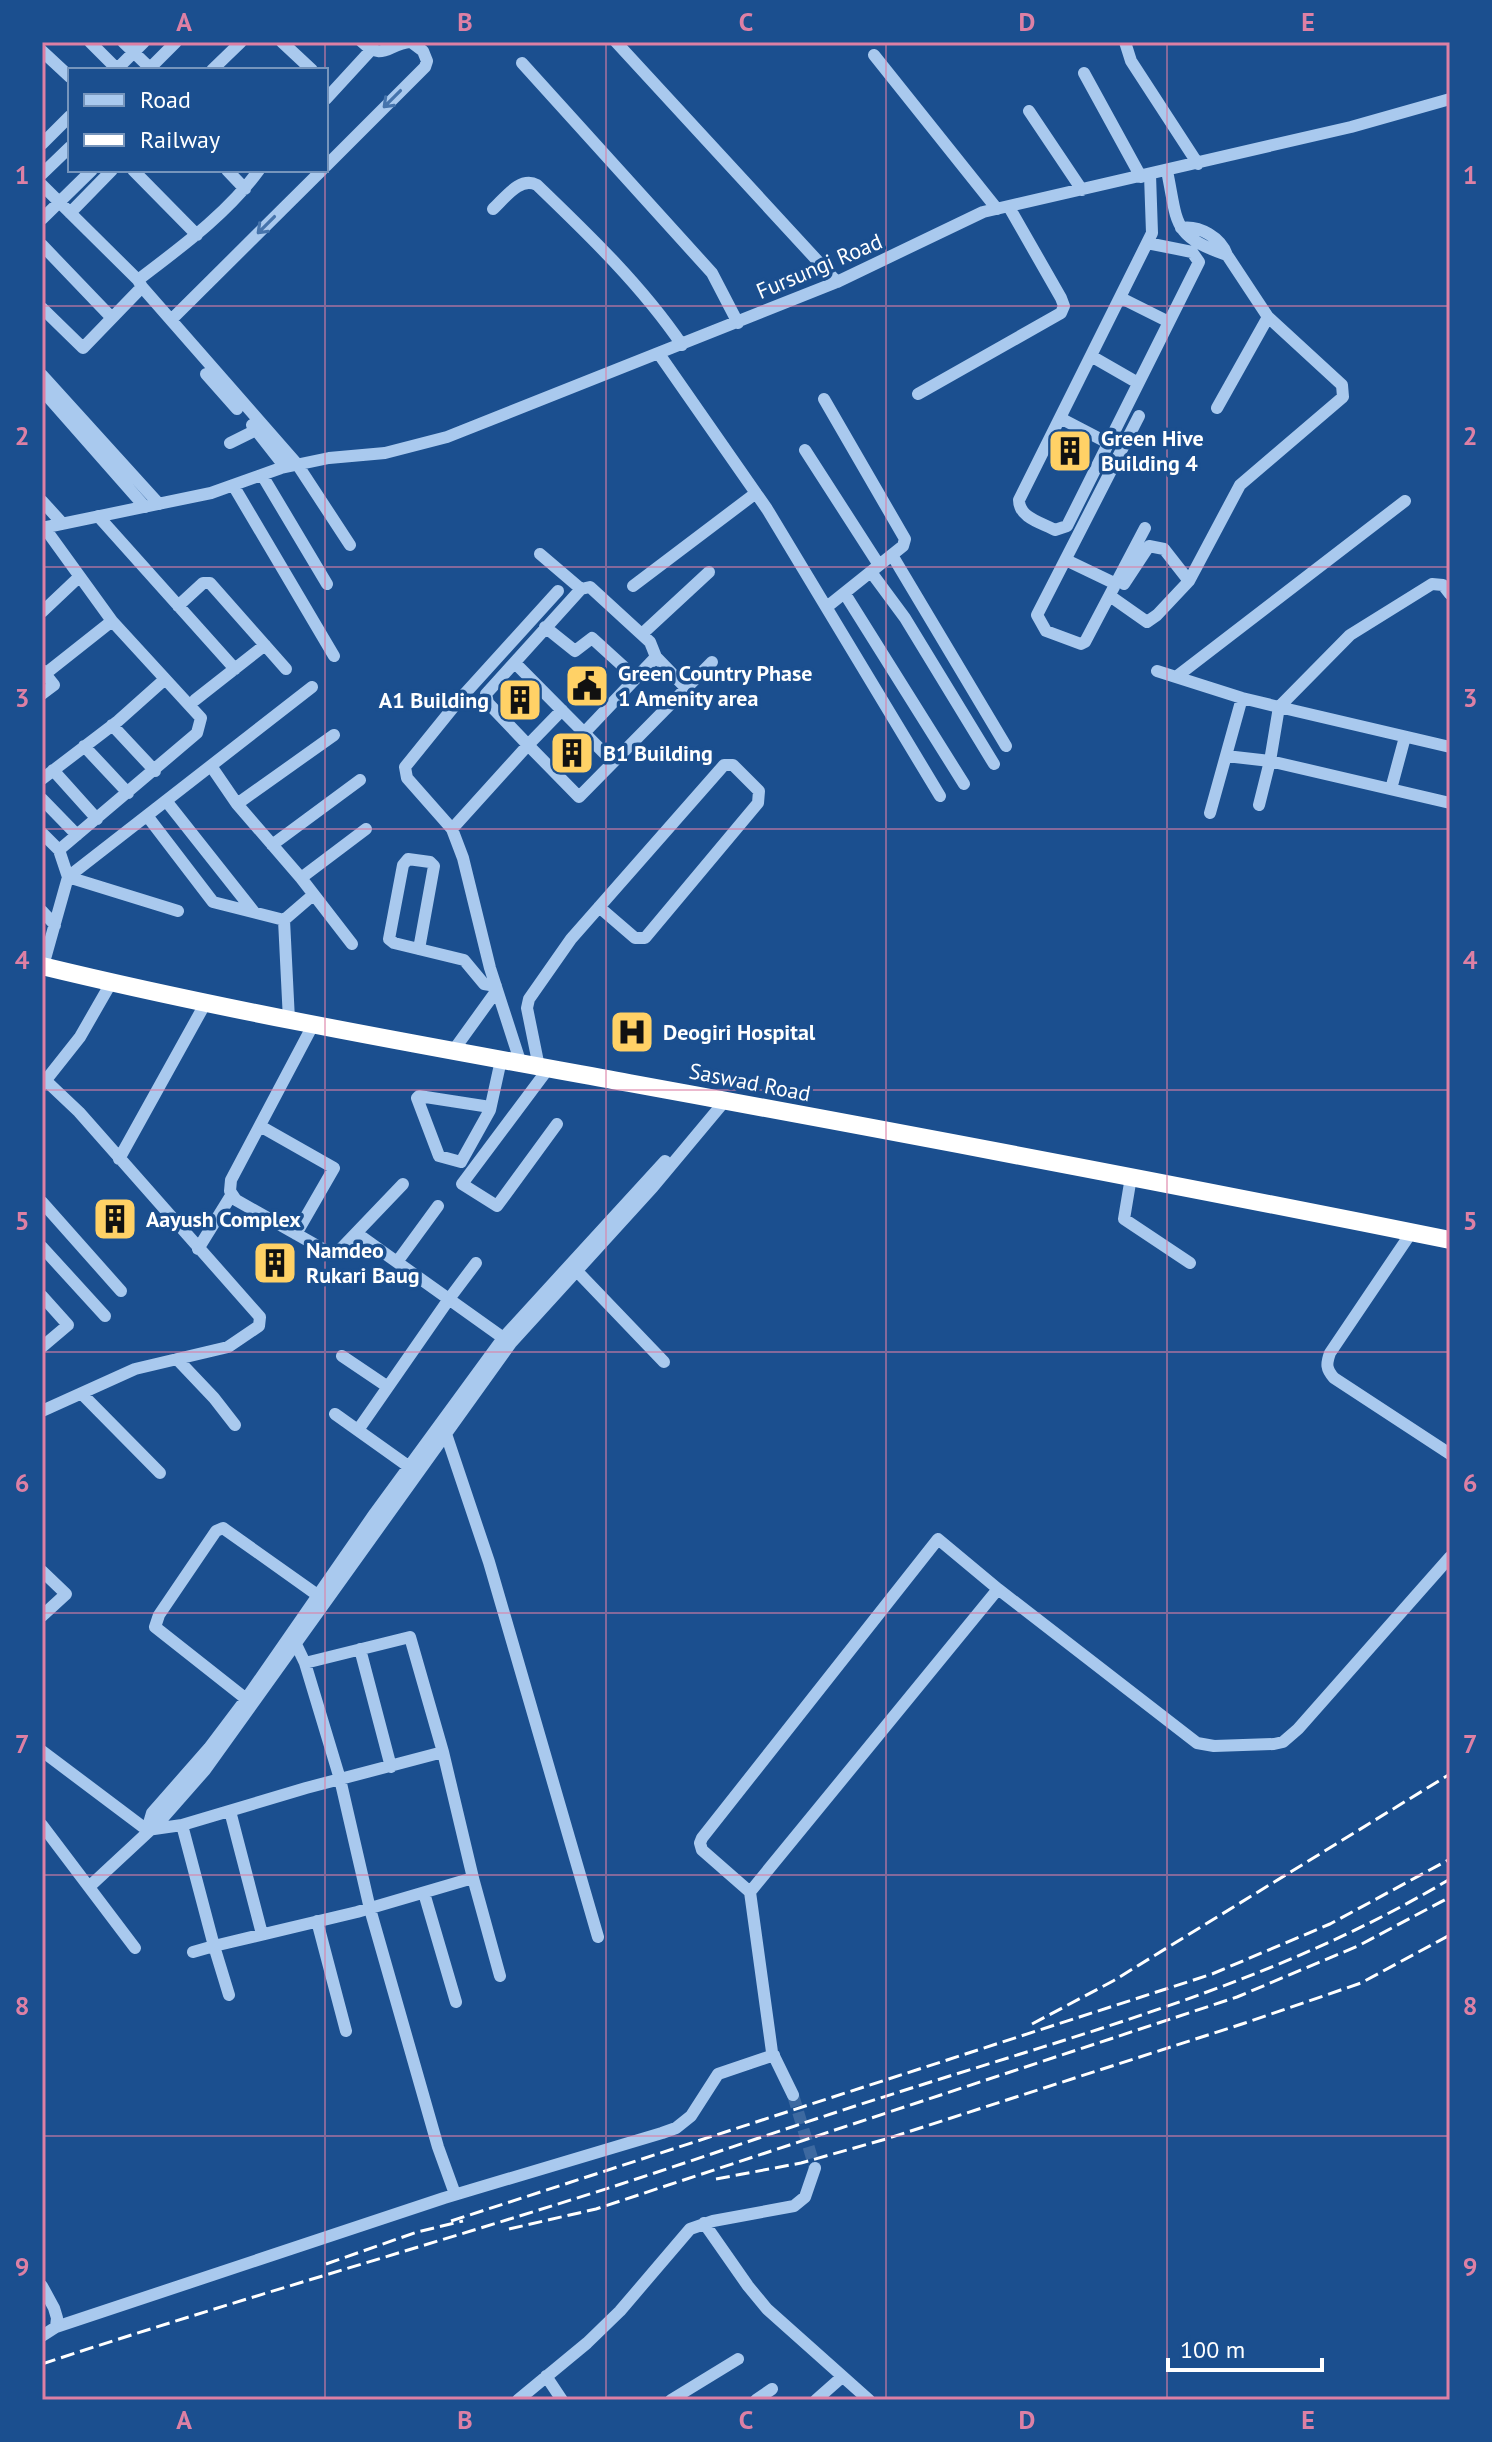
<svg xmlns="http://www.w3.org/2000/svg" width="1492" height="2442" viewBox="0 0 1492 2442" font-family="'PT Sans',sans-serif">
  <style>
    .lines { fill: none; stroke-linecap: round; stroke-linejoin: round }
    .minor-tunnel { stroke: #3d69a0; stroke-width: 12; stroke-dasharray: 12 6; stroke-linecap: butt }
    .minor { stroke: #a9c9ee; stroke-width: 12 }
    .highway { stroke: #fff; stroke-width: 18 }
    .rail { stroke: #fff; stroke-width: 3; stroke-dasharray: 14 6; stroke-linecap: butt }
    .oneway { stroke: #4674ac }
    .grid { fill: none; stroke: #dd80a5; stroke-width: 2; stroke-opacity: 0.55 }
    .labels { text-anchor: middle; stroke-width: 7; stroke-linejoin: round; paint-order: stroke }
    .street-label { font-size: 22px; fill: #fff; stroke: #1b4f8f }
    .poi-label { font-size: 22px; font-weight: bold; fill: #fff; stroke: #1b4f8f; text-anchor: start }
    .neatline { fill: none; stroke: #dd80a5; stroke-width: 3 }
    .grid-label { font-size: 26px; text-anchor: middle; font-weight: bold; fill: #dd80a5 }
  </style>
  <rect width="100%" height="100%" fill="#1b4f8f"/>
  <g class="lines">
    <!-- minor-tunnel -->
    <path class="minor-tunnel" d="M793,2095L815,2168"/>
    <!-- minor -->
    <path class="minor" d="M90,42L117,69
      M123,42L150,68
      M282,42L312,70
      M362,42C383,62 388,44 410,42
      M616,42L837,282
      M1125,42L1131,61L1198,164
      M42,51L70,77
      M874,55L997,209
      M522,63L712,273L738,323
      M116,70L144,42
      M148,70L176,42
      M212,70L241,42
      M1084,73L1141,177
      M326,99L371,50
      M1029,111L1082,190
      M42,144L70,116
      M326,166L425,67L427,61L423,51L411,42
      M133,170L197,235
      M227,170L245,189
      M1167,171C1178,223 1171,236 1227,255C1221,238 1200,225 1181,228
      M42,174L70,147
      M42,185L138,280L142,287L83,348L42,308
      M493,209C505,198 520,176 537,185C589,235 642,286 682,345
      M70,213L112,170
      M42,219L92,170
      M1147,243L1192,252L1199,262L1067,526L1055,530C1042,523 1019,518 1019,500L1152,233L1150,175
      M42,245L112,318
      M138,280C181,247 227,214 259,170
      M142,287L297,464L350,545
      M1121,298L1169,322
      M171,320L322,170
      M659,354L767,509L940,796
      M1091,356L1138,383
      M206,374L237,409
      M42,375L159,504
      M42,390L145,507
      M918,394L1061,313L1064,306L1061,298L1009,207
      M824,399L905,539L903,546L828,606
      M1217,408L1268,317L1227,255
      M1139,416L1037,615L1046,631L1081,644L1085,642L1145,528
      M1060,418L1108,443
      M252,425L285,467
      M230,443L256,430
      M805,450L879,565
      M262,475L327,584
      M233,485L334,656
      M42,501L62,523
      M98,516L235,669
      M44,527L112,621L201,718L197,733L59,850
      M42,528L211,493L281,468L329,458L385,453L447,437L837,282L983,212L1351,127L1450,99
      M540,554L581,589
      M892,555L1006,746
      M1066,560L1116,584
      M871,572L905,618L994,764
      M1124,584L1149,546L1164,549L1189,581
      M633,586L756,493
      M845,594L964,784
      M1450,594L1443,585L1432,584L1350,635L1279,707L1450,747
      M1110,596L1147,622L1157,615L1189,581L1240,485L1343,397L1342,385L1268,317
      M178,606L203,583H210L286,669
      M42,612L79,577
      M545,627L575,651L592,638L636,678
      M642,634L709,572
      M656,657L686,688
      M515,663L613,762
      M42,670L54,685L42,694
      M1157,671L1242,698L1279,707L1270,761L1259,805
      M45,674L112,621
      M1176,677L1405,501
      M195,700L265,645
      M562,710L528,745L579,797L712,662
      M112,725L155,771
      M84,746L128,793
      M1226,756L1270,761L1450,803
      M211,766L237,804L301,878L352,944
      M53,770L97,819
      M42,779L118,721L164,680
      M1391,789L1405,737
      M42,799L77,835
      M167,802L254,912
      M237,804L334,735
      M1210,813L1242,698
      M148,817L213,902L284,920
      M452,829L528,745L488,703L486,694L581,589L590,587L650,642L656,657L584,733
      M42,833L59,850L68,877L43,966
      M272,845L360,780
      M68,877L312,687
      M68,877L178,911
      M301,878L366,829
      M42,911L55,925
      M284,920L289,1020
      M284,920L313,895
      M419,949L434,866L430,862L408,859L403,865L389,939L394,943L464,960L484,984L496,986
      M313,1025L231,1180L230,1191L236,1200L321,1248L336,1254L403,1184
      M453,1051L497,990
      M521,1064L490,968L463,858L452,829L407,778L405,767L460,699L558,591
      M539,1067L527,1008L529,999L571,939L724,765H733L759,791L758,803L645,938H635L599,907
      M548,1069L462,1184L497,1206L557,1124
      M42,1077L79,1112L260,1317L259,1326L228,1347L135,1369L42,1411
      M42,1085L80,1037L111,983
      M490,1107L419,1096L417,1098L439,1156L461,1162L490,1110L501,1060
      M260,1126L334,1168L296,1234
      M119,1159L205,1004
      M1131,1177L1124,1219L1190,1263
      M42,1202L121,1291
      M1411,1233L1330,1353C1326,1364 1326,1369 1334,1378L1450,1454
      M359,1235L509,1342
      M42,1247L105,1316
      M198,1249L232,1194
      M397,1262L438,1206
      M573,1267L664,1362
      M42,1296L68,1325L42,1347
      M342,1356L388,1387
      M177,1359L214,1398L235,1425
      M82,1394L160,1473
      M335,1414L415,1471
      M358,1430L449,1299L476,1263
      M445,1431L489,1562L598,1937
      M42,1571L66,1594L42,1616
      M998,1589L938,1539L702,1838L700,1843L702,1850L750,1892L998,1589L1197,1743L1214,1746L1274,1744L1283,1742L1298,1729L1450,1557
      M294,1640L305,1663L340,1779L370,1909L438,2147L455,2194
      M360,1649L391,1767
      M305,1663L410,1637L443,1752
      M250,1702L155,1627L159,1615L216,1531L223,1528L323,1599
      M42,1751L147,1830L182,1825L306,1788L443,1752L473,1878L357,1912L214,1946L182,1825
      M230,1811L262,1934
      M42,1825L135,1948
      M147,1830L152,1813L209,1748L246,1699L375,1513L503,1338L665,1161
      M473,1878L500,1976
      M90,1886L161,1820L205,1770L511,1343L653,1187L724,1102
      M750,1892L772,2052L793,2095
      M424,1893L456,2002
      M317,1921L346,2031
      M193,1952L214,1946L229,1995
      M704,2223L748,2286L767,2309L869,2400
      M42,2286L54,2308L57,2318L56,2327L42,2336
      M56,2327L444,2198L662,2133L676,2128L691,2116L718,2074L774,2055
      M546,2376L562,2400
      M518,2400L587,2343L620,2311L690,2229L713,2221L794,2206L805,2197L815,2168
      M671,2400L738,2359
      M756,2400L772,2389
      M816,2400L842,2377"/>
    <!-- highway -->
    <path class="highway" d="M42,966C236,1013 432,1047 629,1083C903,1133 1177,1185 1450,1240"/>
    <!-- rail -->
    <path class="rail" d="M1032,2024L1113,1981L1450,1774
      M716,2179L801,2163L886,2139L1245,2023L1361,1983L1450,1935
      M451,2221L1212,1974L1330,1924L1450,1859
      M509,2229L596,2209L1237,1997L1358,1946L1450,1897
      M326,2264L417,2232L463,2221
      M42,2364C232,2301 424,2247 615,2186C710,2155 804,2122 899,2092C1087,2032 1280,1981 1450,1879"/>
  </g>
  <!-- one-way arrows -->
  <defs><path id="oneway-shaft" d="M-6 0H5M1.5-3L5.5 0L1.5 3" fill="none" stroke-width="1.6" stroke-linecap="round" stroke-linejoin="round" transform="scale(2)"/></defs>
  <g class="oneway">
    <use href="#oneway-shaft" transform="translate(392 99) rotate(135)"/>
    <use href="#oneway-shaft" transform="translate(266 225) rotate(135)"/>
  </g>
  <!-- grid -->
  <path class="grid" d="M325,42V70M606,42V2400M886,42V2400M1167,42V2400M325,170V2400M42,306H1450M42,567H1450M42,829H1450M42,1090H1450M42,1352H1450M42,1613H1450M42,1875H1450M42,2136H1450"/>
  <!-- icons -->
  <defs>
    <g id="building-square" transform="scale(2.3)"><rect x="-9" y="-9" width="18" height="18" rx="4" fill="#ffd166" stroke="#1b4f8f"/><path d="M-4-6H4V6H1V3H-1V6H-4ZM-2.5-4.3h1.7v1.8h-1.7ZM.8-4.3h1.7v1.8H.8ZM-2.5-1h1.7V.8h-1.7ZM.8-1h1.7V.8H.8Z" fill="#111"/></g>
    <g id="civic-square" transform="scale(2.3)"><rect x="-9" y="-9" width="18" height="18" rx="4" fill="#ffd166" stroke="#1b4f8f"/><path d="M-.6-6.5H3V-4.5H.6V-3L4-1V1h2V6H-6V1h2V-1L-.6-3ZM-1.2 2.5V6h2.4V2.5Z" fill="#111"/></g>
    <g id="hospital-square" transform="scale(2.3)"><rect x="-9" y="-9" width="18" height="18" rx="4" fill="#ffd166" stroke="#1b4f8f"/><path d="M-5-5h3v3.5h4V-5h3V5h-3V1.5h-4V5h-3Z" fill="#111"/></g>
  </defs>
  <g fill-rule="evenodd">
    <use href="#building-square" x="1070" y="451"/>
    <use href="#civic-square" x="587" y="686"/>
    <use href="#building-square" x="520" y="700"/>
    <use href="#building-square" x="572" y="753"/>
    <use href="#hospital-square" x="632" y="1032"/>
    <use href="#building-square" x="115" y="1219"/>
    <use href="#building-square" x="275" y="1263"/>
  </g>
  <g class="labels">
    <!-- street labels -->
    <g class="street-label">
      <text transform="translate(819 266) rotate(-23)" y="8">Fursungi Road</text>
      <text transform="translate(750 1082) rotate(11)" y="8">Saswad Road</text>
    </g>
    <!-- poi labels -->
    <g class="poi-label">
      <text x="1101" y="446">Green Hive<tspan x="1101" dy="25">Building 4</tspan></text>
      <text x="618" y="681">Green Country Phase<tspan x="618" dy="25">1 Amenity area</tspan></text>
      <text x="489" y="708" text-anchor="end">A1 Building</text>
      <text x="603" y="761">B1 Building</text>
      <text x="663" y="1040">Deogiri Hospital</text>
      <text x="146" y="1227">Aayush Complex</text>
      <text x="306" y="1258">Namdeo<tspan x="306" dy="25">Rukari Baug</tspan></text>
    </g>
  </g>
  <!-- border -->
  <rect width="1492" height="2442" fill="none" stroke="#1b4f8f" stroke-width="88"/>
  <!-- legend -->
  <rect x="68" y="68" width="260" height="104" fill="#1b4f8f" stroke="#7695bc" stroke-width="2"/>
  <rect x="84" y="94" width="40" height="12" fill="#a9c9ee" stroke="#7695bc" stroke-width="2"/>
  <text x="140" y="108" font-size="24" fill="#ffffff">Road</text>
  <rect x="84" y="134" width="40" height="12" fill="#ffffff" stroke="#7695bc" stroke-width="2"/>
  <text x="140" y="148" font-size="24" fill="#ffffff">Railway</text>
  <!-- scale -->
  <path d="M1168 2358v12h154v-12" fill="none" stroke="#ffffff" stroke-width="4"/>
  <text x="1180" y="2358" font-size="24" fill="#ffffff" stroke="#1b4f8f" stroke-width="6" paint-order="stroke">100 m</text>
  <rect x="44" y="44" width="1404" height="2354" class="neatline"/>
  <g class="grid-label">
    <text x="184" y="31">A</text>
    <text x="465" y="31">B</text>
    <text x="746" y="31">C</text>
    <text x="1027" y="31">D</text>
    <text x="1308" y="31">E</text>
    <text x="22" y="184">1</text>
    <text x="1470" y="184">1</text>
    <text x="22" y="445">2</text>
    <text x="1470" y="445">2</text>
    <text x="22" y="707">3</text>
    <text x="1470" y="707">3</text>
    <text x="22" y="969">4</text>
    <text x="1470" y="969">4</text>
    <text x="22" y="1230">5</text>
    <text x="1470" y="1230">5</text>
    <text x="22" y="1492">6</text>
    <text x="1470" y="1492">6</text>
    <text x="22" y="1753">7</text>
    <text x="1470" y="1753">7</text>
    <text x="22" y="2015">8</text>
    <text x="1470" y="2015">8</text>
    <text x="22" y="2276">9</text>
    <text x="1470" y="2276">9</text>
    <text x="184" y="2429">A</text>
    <text x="465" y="2429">B</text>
    <text x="746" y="2429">C</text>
    <text x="1027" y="2429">D</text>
    <text x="1308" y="2429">E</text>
  </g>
</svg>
